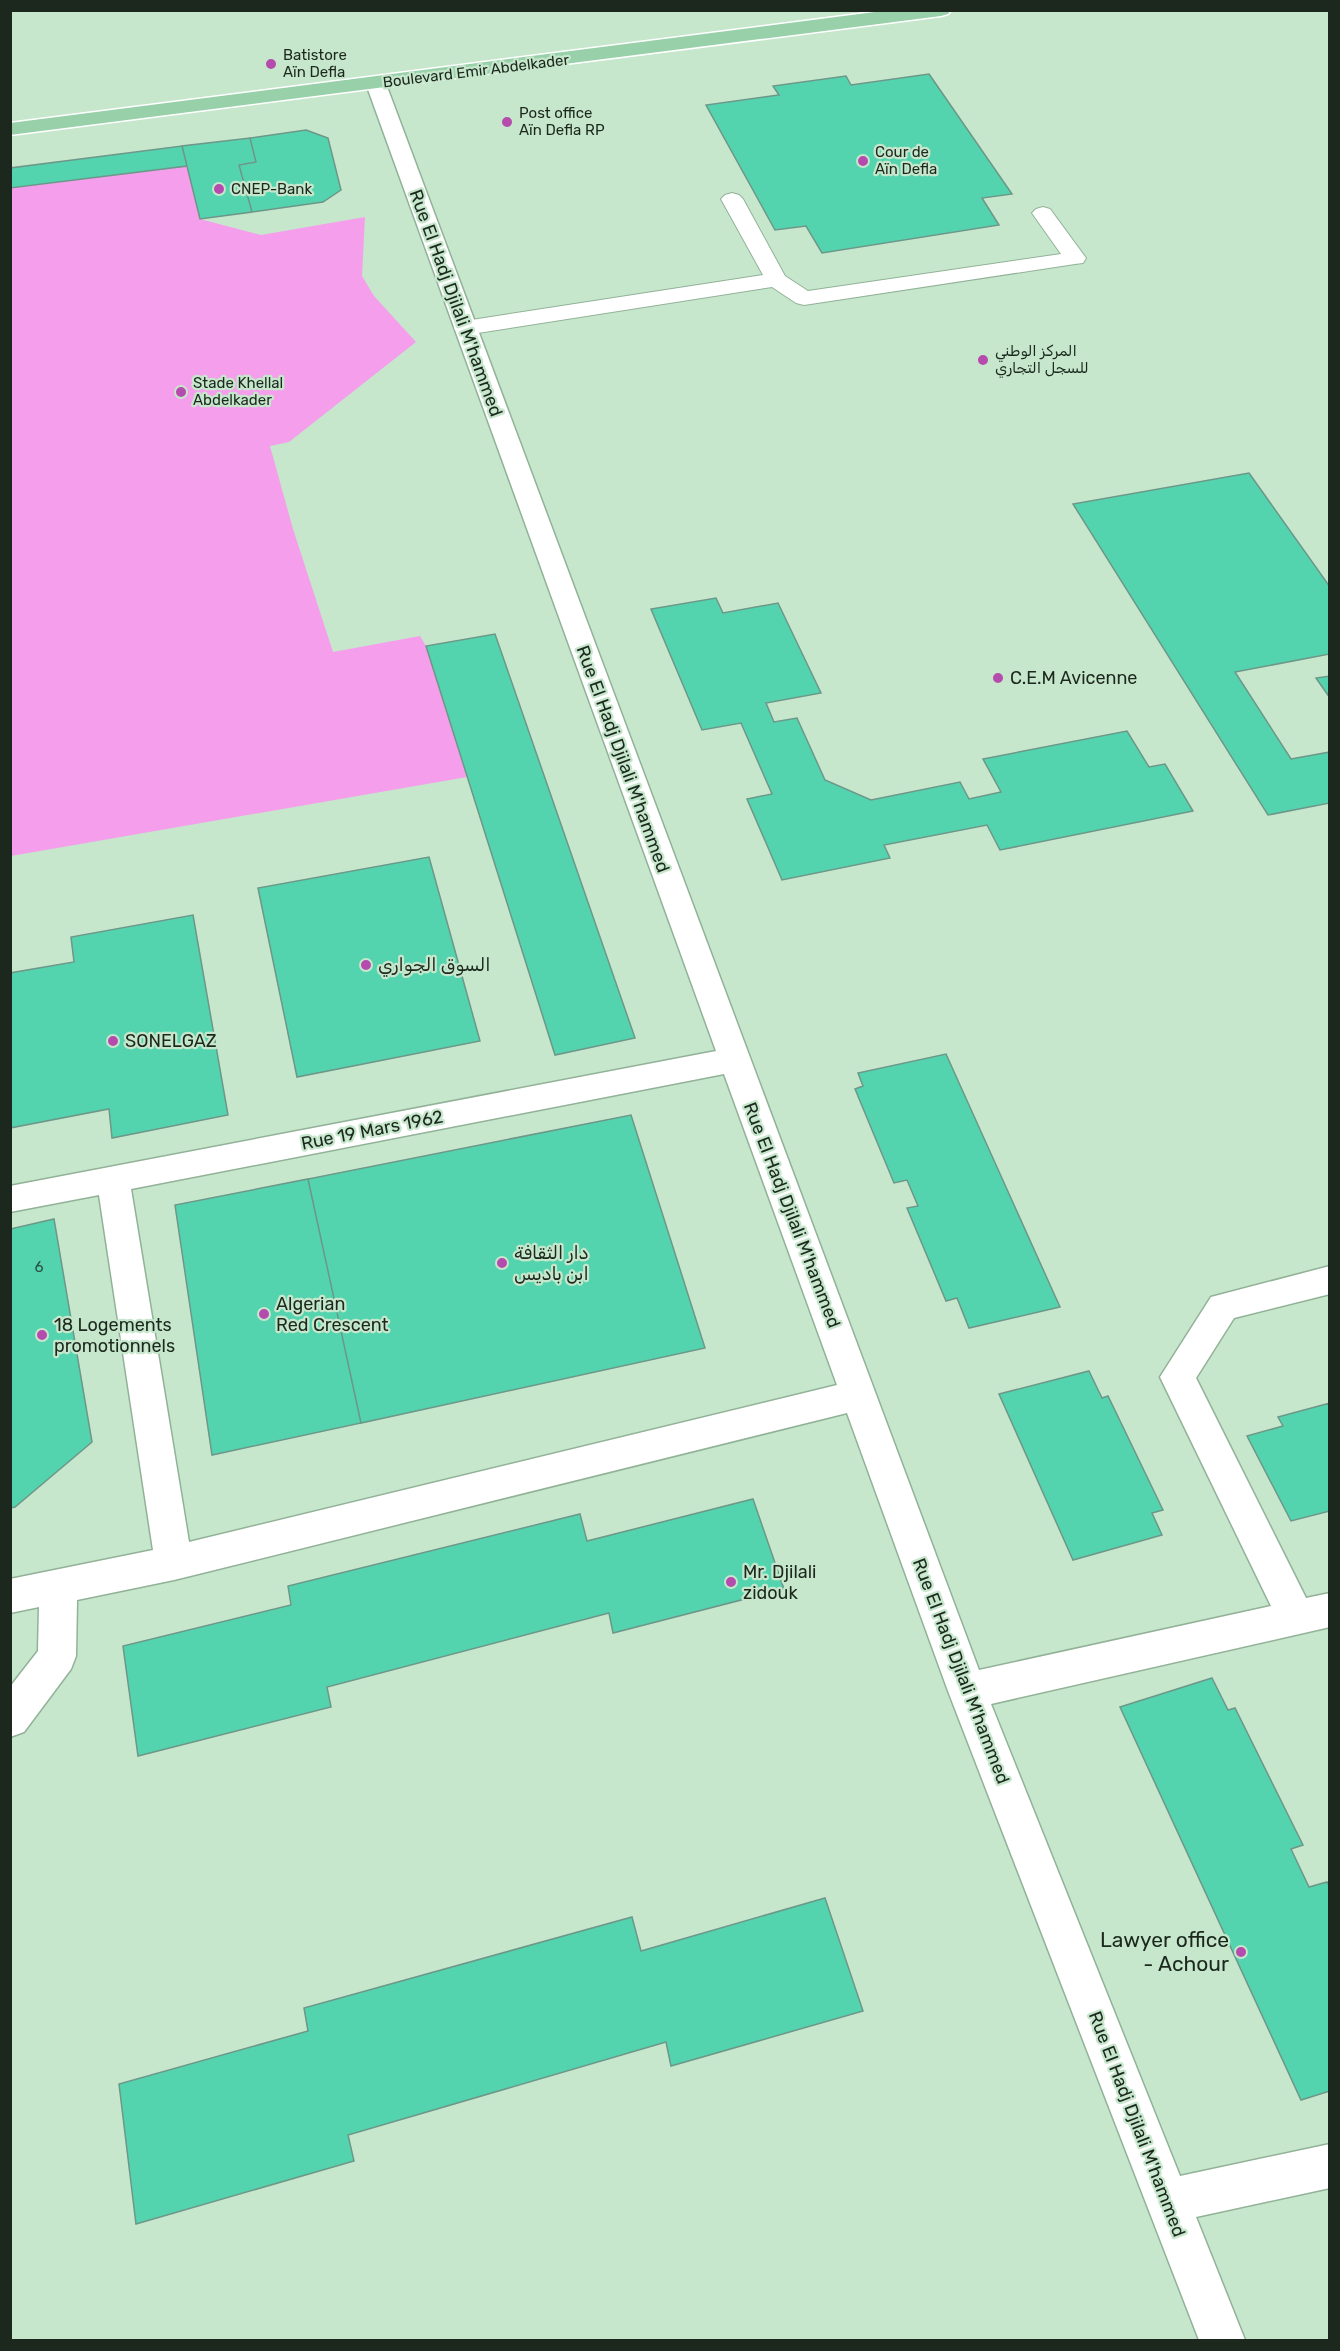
<svg xmlns="http://www.w3.org/2000/svg" width="1340" height="2351" viewBox="0 0 1340 2351" font-family="Rubik,Vazirmatn,sans-serif">
  <style>
    .green { fill: #f59eeb }
    .building { fill: #53d4af; stroke: #6d9788; stroke-width: 1.5 }
    .lines { fill: none; stroke-linecap: round; stroke-linejoin: round }
    .service-casing { stroke: #92b298; stroke-width: 2 }
    .minor-casing { stroke: #92b298; stroke-width: 3 }
    .primary-casing { stroke: #fff; stroke-width: 3 }
    .service { fill: #fff; fill-rule: evenodd }
    .minor { fill: #fff; fill-rule: evenodd }
    .primary { fill: #98d1a9; fill-rule: evenodd }
    .poi-dot { fill: #b54bad; stroke: #c6e7cc; stroke-width: 2 }
    .labels { text-anchor: middle; stroke-width: 4.5; stroke-linejoin: round; paint-order: stroke }
    .far-poi-label { font-size: 15px; fill: #1c281e; stroke: #c6e7cc; text-anchor: start }
    .far-street-label { font-size: 15px; fill: #1c281e; stroke: #c6e7cc }
    .number-label { font-size: 15px; fill: #2a5342 }
    .street-label { font-size: 18px; fill: #1c281e; stroke: #c6e7cc }
    .poi-label { font-size: 18px; fill: #1c281e; stroke: #c6e7cc; text-anchor: start }
    .near-poi-label { font-size: 21px; fill: #1c281e; stroke: #c6e7cc; text-anchor: end }
  </style>
  <rect width="100%" height="100%" fill="#c6e7cc"/>
  <!-- green -->
  <path class="green" d="M187,166L200,219L261,235L365,217L362,276L374,296L416,342L289,442L270,446L293,529L333,652L420,636L426,646L467,777L11,856V188Z"/>
  <!-- building -->
  <path class="building" d="M929,74L1012,194L982,198L999,225L822,253L806,226L775,230L706,105L779,95L773,86L846,76L851,85Z
    M306,130L328,138L341,190L323,202L252,212L239,165L256,162L250,138Z
    M250,138L256,162L239,165L252,212L200,219L182,146Z
    M182,146L187,166L10,188V168Z
    M1249,473L1330,587V654L1235,672L1291,759L1330,752V803L1268,815L1073,504Z
    M716,598L723,613L778,603L821,693L766,703L774,722L797,718L825,780L871,800L960,782L969,799L1001,792L983,759L1127,731L1149,767L1165,764L1193,811L1000,850L987,825L884,845L890,858L782,880L747,799L772,794L741,723L702,730L651,609Z
    M495,634L635,1038L555,1055L426,646Z
    M1330,676V698L1316,678Z
    M429,857L480,1041L297,1077L258,888Z
    M193,915L228,1115L112,1138L109,1109L10,1128V973L74,962L71,937Z
    M946,1054L1060,1307L969,1328L957,1298L946,1301L907,1208L918,1206L907,1180L894,1183L855,1089L863,1086L858,1073Z
    M631,1115L705,1348L361,1423L308,1179Z
    M308,1179L361,1423L212,1455L175,1205Z
    M54,1219L92,1442L15,1507L10,1508V1229Z
    M1089,1371L1102,1398L1108,1396L1163,1510L1152,1513L1162,1535L1073,1560L999,1394Z
    M1330,1403V1511L1291,1521L1247,1436L1283,1426L1278,1417Z
    M753,1499L784,1589L613,1633L609,1613L327,1687L331,1707L138,1756L123,1646L291,1605L288,1586L580,1514L587,1541Z
    M1212,1678L1228,1710L1235,1708L1303,1845L1291,1849L1309,1887L1327,1882L1330,1888V2091L1301,2100L1120,1707Z
    M825,1898L863,2011L671,2066L666,2042L348,2135L354,2161L136,2224L119,2084L308,2031L304,2008L632,1917L641,1951Z"/>
  <g class="lines">
    <!-- service casing -->
    <g class="service-casing">
      <path id="service" d="M732,193L739,195L743,199L785,276L808,291L1061,254L1032,213L1036,209L1043,207L1050,209L1086,258L1083,263L1075,264L804,305L796,303L772,287L465,335L457,333L454,328L457,323L465,321L763,275L721,199L725,195Z"/>
    </g>
    <!-- minor casing -->
    <g class="minor-casing">
      <path id="minor" d="M376,78L383,80L386,84L979,1670L1271,1606L1160,1377L1211,1297L1330,1266V1294L1234,1318L1196,1378L1306,1598L1330,1593V1627L991,1704L1180,2176L1330,2144V2188L1196,2217L1245,2340H1199L948,1691L847,1413L174,1580L77,1600L76,1656L71,1669L24,1732L10,1737V1687L38,1651L39,1607L10,1613V1579L153,1550L99,1195L10,1212V1186L716,1051L366,84L369,80ZM724,1074L837,1385L189,1542L131,1189Z"/>
    </g>
    <!-- primary casing -->
    <g class="primary-casing">
      <path id="primary" d="M890,10H951L948,14L941,16L10,135V123Z"/>
    </g>
    <!-- service -->
    <use href="#service" class="service"/>
    <!-- minor -->
    <use href="#minor" class="minor"/>
    <!-- primary -->
    <use href="#primary" class="primary"/>
  </g>
  <!-- markers -->
  <g class="poi-dot">
    <circle cx="271" cy="64" r="6"/>
    <circle cx="507" cy="122" r="6"/>
    <circle cx="863" cy="161" r="6"/>
    <circle cx="219" cy="189" r="6"/>
    <circle cx="983" cy="360" r="6"/>
    <circle cx="181" cy="392" r="6"/>
    <circle cx="998" cy="678" r="6"/>
    <circle cx="366" cy="965" r="6"/>
    <circle cx="113" cy="1041" r="6"/>
    <circle cx="502" cy="1263" r="6"/>
    <circle cx="264" cy="1314" r="6"/>
    <circle cx="42" cy="1335" r="6"/>
    <circle cx="731" cy="1582" r="6"/>
    <circle cx="1241" cy="1952" r="6"/>
  </g>
  <g class="labels">
    <!-- far-poi labels -->
    <g class="far-poi-label">
      <text x="283" y="60">Batistore<tspan x="283" dy="17">Aïn Defla</tspan></text>
      <text x="519" y="118">Post office<tspan x="519" dy="17">Aïn Defla RP</tspan></text>
      <text x="875" y="157">Cour de<tspan x="875" dy="17">Aïn Defla</tspan></text>
      <text x="231" y="194">CNEP-Bank</text>
      <text x="995" y="356">المركز الوطني<tspan x="995" dy="17">للسجل التجاري</tspan></text>
      <text x="193" y="388">Stade Khellal<tspan x="193" dy="17">Abdelkader</tspan></text>
    </g>
    <!-- far-street labels -->
    <g class="far-street-label">
      <text transform="translate(476 71) rotate(-7)" y="5">Boulevard Emir Abdelkader</text>
    </g>
    <!-- number labels -->
    <g class="number-label">
      <text x="39" y="1272">6</text>
    </g>
    <!-- street labels -->
    <g class="street-label">
      <text transform="translate(456 303) rotate(70)" y="6">Rue El Hadj Djilali M'hammed</text>
      <text transform="translate(623 759) rotate(70)" y="6">Rue El Hadj Djilali M'hammed</text>
      <text transform="translate(372 1130) rotate(-11)" y="6">Rue 19 Mars 1962</text>
      <text transform="translate(792 1215) rotate(69)" y="6">Rue El Hadj Djilali M'hammed</text>
      <text transform="translate(961 1671) rotate(69)" y="6">Rue El Hadj Djilali M'hammed</text>
      <text transform="translate(1137 2124) rotate(69)" y="6">Rue El Hadj Djilali M'hammed</text>
    </g>
    <!-- poi labels -->
    <g class="poi-label">
      <text x="1010" y="684">C.E.M Avicenne</text>
      <text x="378" y="971">السوق الجواري</text>
      <text x="125" y="1047">SONELGAZ</text>
      <text x="514" y="1259">دار الثقافة<tspan x="514" dy="21">ابن باديس</tspan></text>
      <text x="276" y="1310">Algerian<tspan x="276" dy="21">Red Crescent</tspan></text>
      <text x="54" y="1331">18 Logements<tspan x="54" dy="21">promotionnels</tspan></text>
      <text x="743" y="1578">Mr. Djilali<tspan x="743" dy="21">zidouk</tspan></text>
    </g>
    <!-- near-poi labels -->
    <g class="near-poi-label">
      <text x="1229" y="1947">Lawyer office<tspan x="1229" dy="24">- Achour</tspan></text>
    </g>
  </g>
  <!-- border -->
  <rect width="1340" height="2351" fill="none" stroke="#1c281e" stroke-width="24"/>
</svg>
